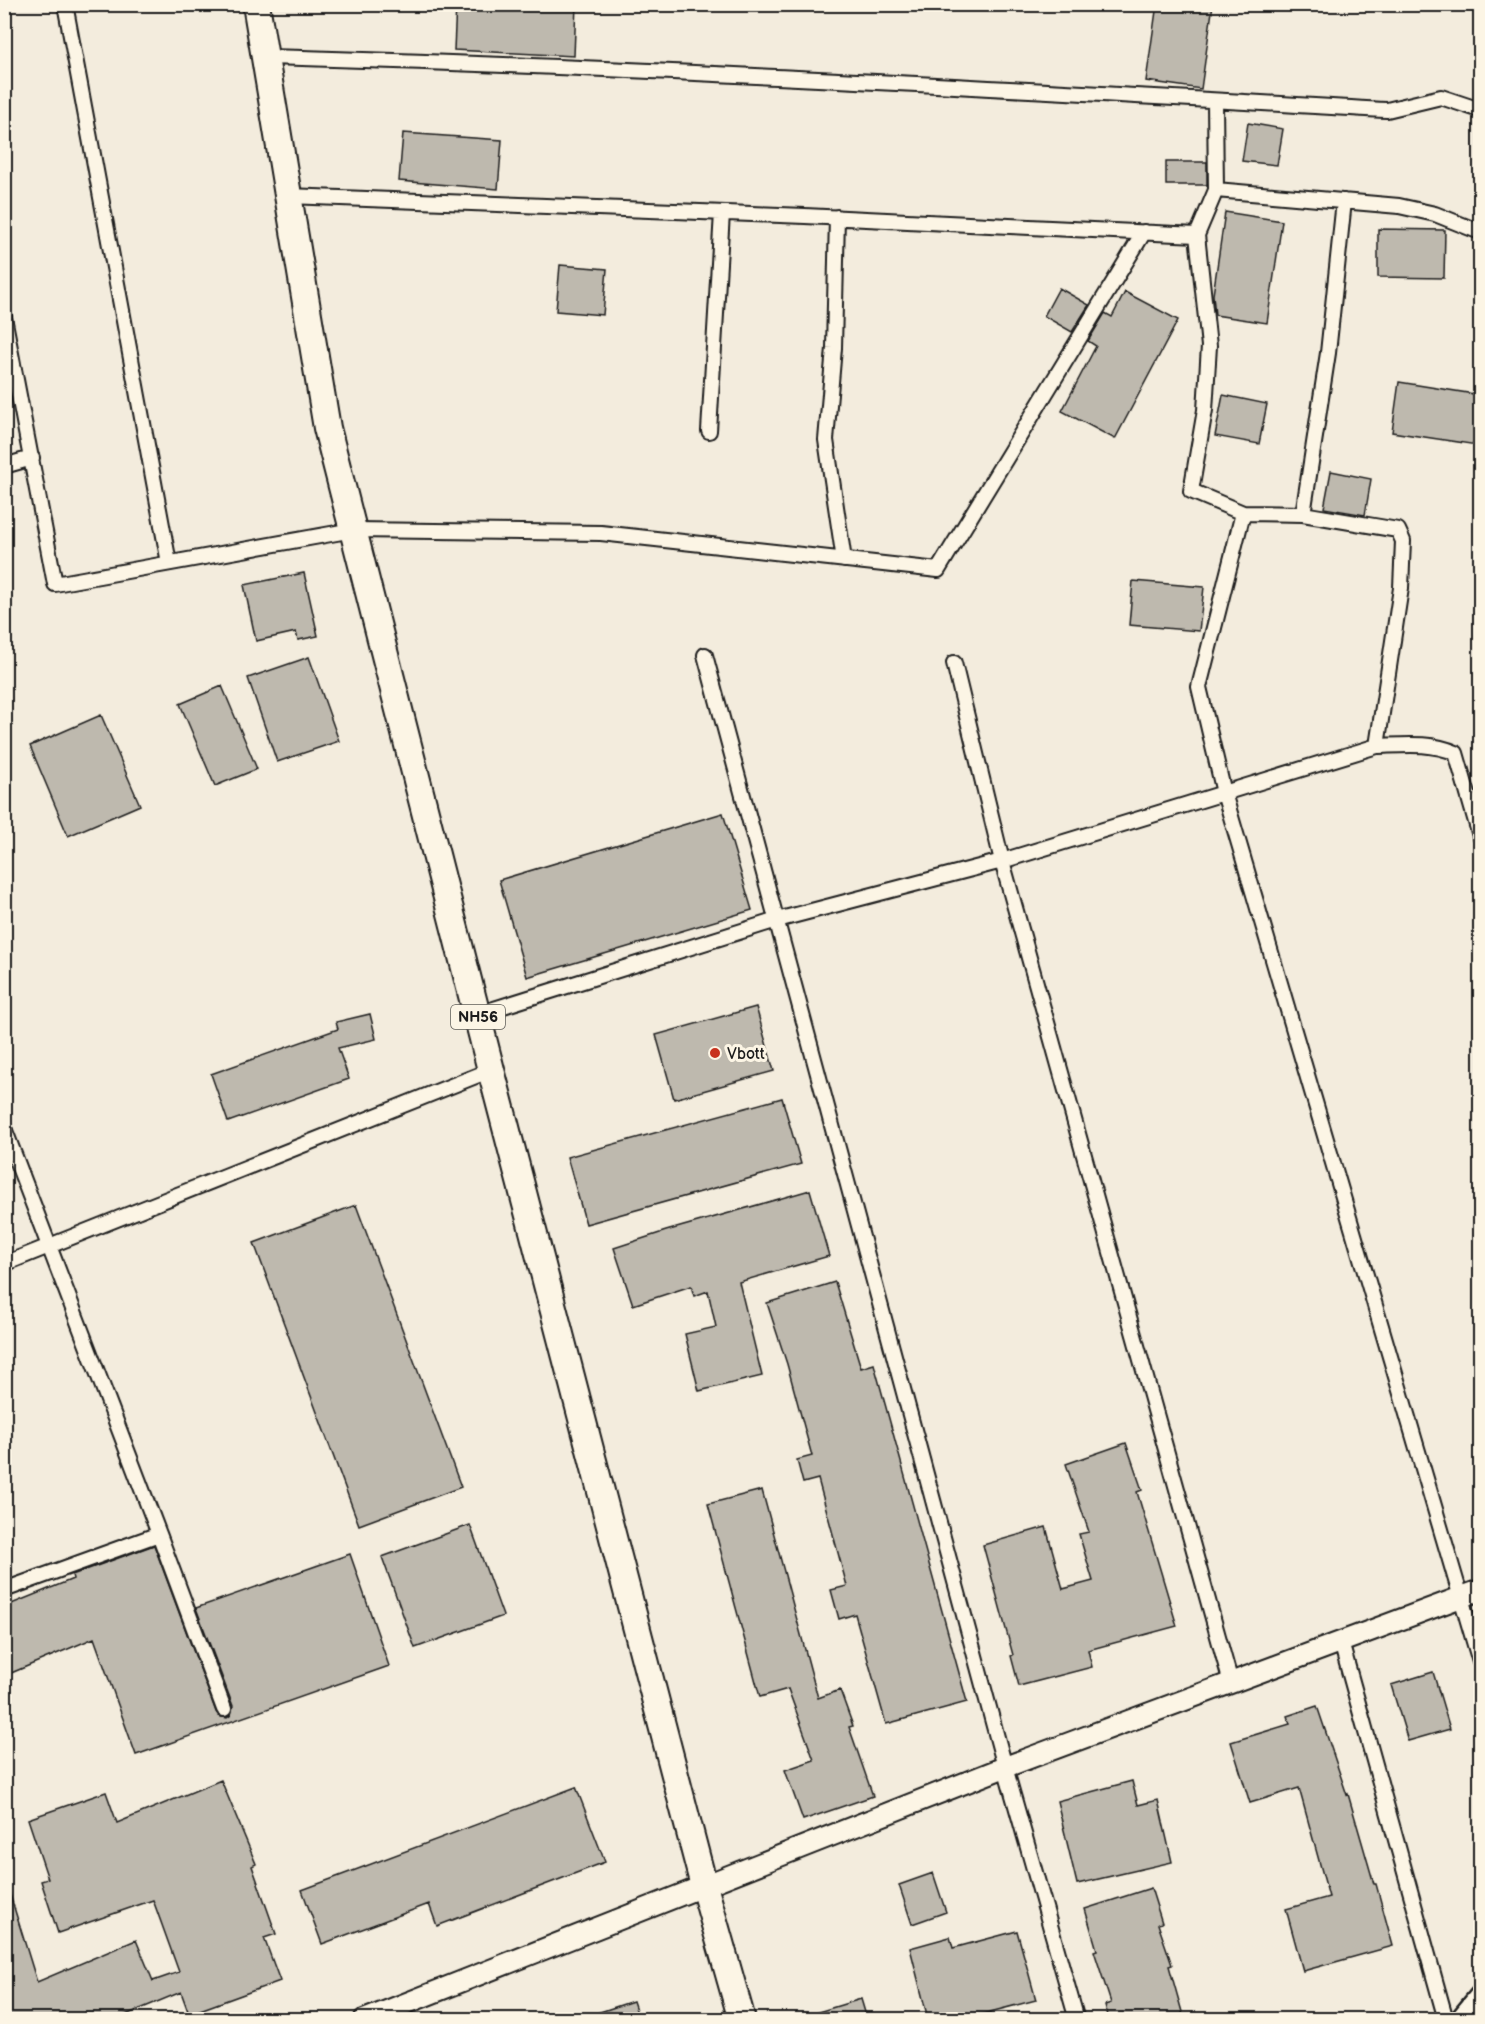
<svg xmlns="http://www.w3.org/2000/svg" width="1485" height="2024" viewBox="0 0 1485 2024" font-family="'Balsamiq Sans',sans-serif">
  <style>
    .building { fill: #beb9ae; stroke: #1c1c1c; stroke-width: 1.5 }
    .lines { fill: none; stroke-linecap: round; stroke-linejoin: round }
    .street-casing { stroke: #1c1c1c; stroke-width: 18 }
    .secondary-casing { stroke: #1c1c1c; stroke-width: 24 }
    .primary-casing { stroke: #1c1c1c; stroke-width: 26 }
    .highway-casing { stroke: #1c1c1c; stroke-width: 30 }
    .street { stroke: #fcf5e5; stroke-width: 14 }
    .secondary { stroke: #fcf5e5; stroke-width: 20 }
    .primary { stroke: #fcf5e5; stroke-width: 21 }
    .highway { stroke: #fcf5e5; stroke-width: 26 }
    .poi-dot { fill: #c8321e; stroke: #fcf5e5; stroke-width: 2 }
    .labels { text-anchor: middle; stroke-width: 6; stroke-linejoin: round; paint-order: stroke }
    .shield { fill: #fcf5e5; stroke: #5f5d58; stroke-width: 1.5 }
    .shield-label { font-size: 15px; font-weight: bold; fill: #1c1c1c }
    .poi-label { font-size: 16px; fill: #1c1c1c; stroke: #fcf5e5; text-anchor: start }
  </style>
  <rect width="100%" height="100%" fill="#f3ecdd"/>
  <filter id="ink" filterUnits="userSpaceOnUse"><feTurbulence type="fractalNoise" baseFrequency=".0167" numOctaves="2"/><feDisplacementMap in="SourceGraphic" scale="12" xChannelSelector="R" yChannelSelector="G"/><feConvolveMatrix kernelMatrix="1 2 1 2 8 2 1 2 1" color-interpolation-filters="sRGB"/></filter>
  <g filter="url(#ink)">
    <!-- building -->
    <path class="building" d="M456,4H576L574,56L454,50Z
      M1157,4H1213L1201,89L1146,81Z
      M1248,123L1283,129L1277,165L1242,161Z
      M403,133L502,140L498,189L399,181Z
      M1166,162H1207V185H1166Z
      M1225,212L1282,221L1267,323L1215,315L1213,295Z
      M1378,229L1445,230L1444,278L1378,277Z
      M560,265L607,269L603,315L556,311Z
      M1059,288L1089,305L1072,332L1044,316Z
      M1125,292L1178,320L1115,439L1062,411L1096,346L1088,341L1105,313L1112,317Z
      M1399,382L1480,395V422L1477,445L1392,432Z
      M1223,395L1267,404L1259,444L1215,436Z
      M1331,471L1371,479L1365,515L1324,508Z
      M304,573L318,636L298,640L296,632L256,641L244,585Z
      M1133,581L1204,587L1199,631L1129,625Z
      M309,657L339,741L277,762L248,678Z
      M222,686L257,769L215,786L180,704Z
      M101,715L140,805L68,836L30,746Z
      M723,813L752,910L527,977L499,880Z
      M756,1007L774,1071L674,1099L656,1035Z
      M370,1014L376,1039L338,1048L349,1079L228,1122L211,1074L338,1029L336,1022Z
      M782,1098L801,1164L586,1224L567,1157Z
      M810,1190L829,1256L739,1282L762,1376L699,1391L685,1334L716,1327L708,1291L694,1296L691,1286L633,1305L614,1248L666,1231Z
      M356,1205L461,1487L359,1525L254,1243Z
      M835,1282L861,1368L874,1364L967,1702L886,1724L855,1614L839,1619L831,1590L847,1586L818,1479L803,1483L797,1460L812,1456L787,1364L767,1303Z
      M1126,1443L1142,1490L1137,1492L1177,1626L1088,1650L1092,1667L1019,1686L1011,1656L1013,1655L983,1545L1046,1527L1063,1589L1093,1581L1079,1534L1089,1532L1066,1464Z
      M762,1490L818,1698L840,1690L853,1726L849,1727L873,1796L803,1820L785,1770L814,1760L788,1689L760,1697L708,1504Z
      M470,1525L503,1616L415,1648L382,1557Z
      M154,1545L216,1712L219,1716L227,1718L231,1715L233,1706L196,1608L350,1554L389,1666L136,1755L94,1638L4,1676V1607L73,1579L72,1575Z
      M1433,1672L1450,1729L1408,1741L1391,1685Z
      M1317,1706L1347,1795L1348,1794L1374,1884H1376L1393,1946L1303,1971L1286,1909L1329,1897L1299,1788L1250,1803L1231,1742L1290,1724L1287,1716Z
      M221,1780L256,1864L252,1866L276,1934L264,1938L280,1981L189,2014L181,1992L116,2019H4V1889L8,1888L37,1982L136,1940L153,1981L179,1972L153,1900L58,1933L41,1881L48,1879L28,1819L106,1792L117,1823Z
      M1132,1781L1138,1805L1158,1800L1172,1862L1077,1884L1057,1801Z
      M576,1787L605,1862L437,1926L429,1904L322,1944L302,1890Z
      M933,1873L946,1912L912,1924L899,1885Z
      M1151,1888L1162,1923L1158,1924L1172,1965L1169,1966L1184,2019H1109L1105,2005L1111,2003L1094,1951L1097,1950L1085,1909Z
      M1017,1931L1036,2000L971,2017L972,2019H928L910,1948L950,1937L953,1948Z
      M861,1999L867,2019H806L805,2016Z
      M633,2001L639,2019H586L585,2017Z"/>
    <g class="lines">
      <!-- street casing -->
      <g class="street-casing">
        <path id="street" d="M65,4L169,563
          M265,57C639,67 1013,89 1387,110L1441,97L1480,110
          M1215,101L1216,190L1197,235L1209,346L1205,410L1191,491L1243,513L1303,514L1398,530L1403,541L1401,588L1377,746
          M1216,190L1399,206L1435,214L1480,232
          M288,196L805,216L1197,235
          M837,217L834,348L826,440L844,560
          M4,317L55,584L353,530L601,533L938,570L1144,232
          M709,431L722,213
          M4,466L32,458
          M1243,513L1199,687L1224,793L1480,1662
          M1303,514L1328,353L1344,201
          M705,655L1005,1767L1077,2020
          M954,663L1002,861L1377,746C1406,745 1430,742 1456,753L1480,836
          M478,1014L777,920L1002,861L1231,1683
          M4,1128L159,1534L4,1590
          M4,1264L491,1070
          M159,1534L224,1709
          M1341,1642L1446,2020"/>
      </g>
      <!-- secondary casing -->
      <g class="secondary-casing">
        <path id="secondary" d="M364,2020L1005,1767L1480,1590"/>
      </g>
      <!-- primary casing -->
      <g class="primary-casing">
        <path id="primary" d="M1461,2020L1480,1997"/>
      </g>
      <!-- highway casing -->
      <g class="highway-casing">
        <path id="highway" d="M256,4L327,428L491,1070L704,1886L742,2020"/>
      </g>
      <!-- street -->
      <use href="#street" class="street"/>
      <!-- secondary -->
      <use href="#secondary" class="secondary"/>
      <!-- primary -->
      <use href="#primary" class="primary"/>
      <!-- highway -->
      <use href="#highway" class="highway"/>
    </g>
  </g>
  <!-- markers -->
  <circle class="poi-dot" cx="715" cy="1053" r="6"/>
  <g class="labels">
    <!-- shield labels -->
    <rect class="shield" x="451" y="1005" width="54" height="24" rx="4.5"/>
    <g class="shield-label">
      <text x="478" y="1022">NH56</text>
    </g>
    <!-- poi labels -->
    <g class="poi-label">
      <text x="727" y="1059">Vbott</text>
    </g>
  </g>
  <!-- margin -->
  <rect width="1485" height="2024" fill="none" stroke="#fcf5e5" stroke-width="24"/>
  <rect x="12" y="12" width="1461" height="2000" fill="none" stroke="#1c1c1c" stroke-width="2" filter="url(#ink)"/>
</svg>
